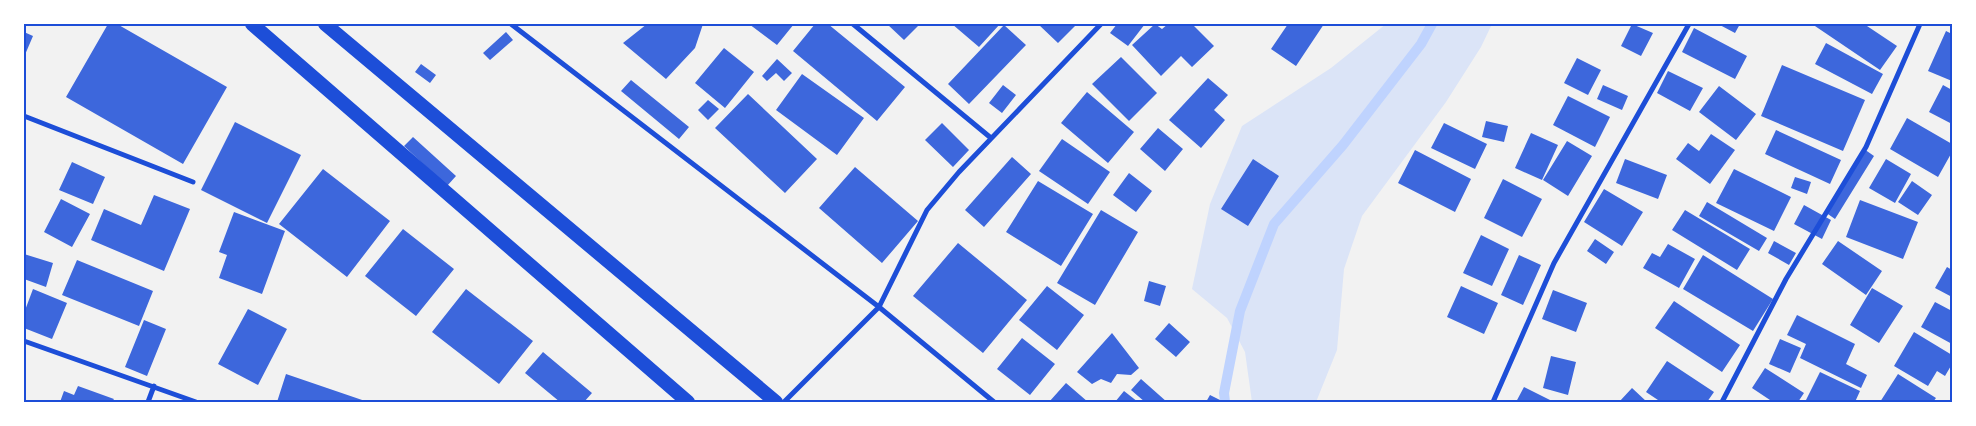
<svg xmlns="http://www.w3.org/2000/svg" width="1976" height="426" viewBox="0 0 1976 426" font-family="'Exo 2',sans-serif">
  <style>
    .green { fill: #dbe4f7 }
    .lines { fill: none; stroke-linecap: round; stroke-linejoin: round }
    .stream { stroke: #bfd3fe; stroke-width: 10 }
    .building { fill: #3d67dc }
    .minor { stroke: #1d4ed8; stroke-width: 5 }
    .trunk { stroke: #1d4ed8; stroke-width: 14 }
    .neatline { fill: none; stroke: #1d4ed8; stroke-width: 2 }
  </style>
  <rect width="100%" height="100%" fill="#f2f2f2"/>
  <!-- green -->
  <path class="green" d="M1386,24H1492L1481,47L1446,102L1362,216L1344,269L1337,350L1316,402H1252L1245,352L1227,318L1192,289L1210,204L1242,126L1331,68Z"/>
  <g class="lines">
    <!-- stream -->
    <path class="stream" d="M1225,402L1224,393L1240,311L1274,224L1343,145L1421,44L1432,24"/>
  </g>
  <!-- building -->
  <path class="building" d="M108,24H117L227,87L183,164L66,97Z
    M647,24H703L695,48L666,79L623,43Z
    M749,24H794L777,45Z
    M815,24H828L905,87L877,121L793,51Z
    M887,24H920L904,40Z
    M952,24H1000L979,47Z
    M1038,24H1077L1058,43Z
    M1117,24H1145L1128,46L1110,33Z
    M1155,24L1162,29L1168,24H1192L1214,46L1192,67L1181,56L1161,76L1132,45Z
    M1288,24H1324L1296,66L1271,49Z
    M1632,24L1653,33L1641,56L1621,46Z
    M1718,24H1740L1735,33Z
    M1812,24H1864L1897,46L1880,70Z
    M1004,25L1026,45L969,104L948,84Z
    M1694,28L1747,56L1735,79L1682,52Z
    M1946,31L1952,34V81L1928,71Z
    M24,32L33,36L24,57Z
    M506,32L513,40L490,60L483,53Z
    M1826,43L1883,74L1872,94L1815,64Z
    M724,48L754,72L725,108L695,83Z
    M1121,57L1157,93L1129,121L1092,84Z
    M1577,58L1601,70L1588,95L1564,83Z
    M777,59L792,73L784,81L776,73L767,81L762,76Z
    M421,64L436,75L430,83L415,72Z
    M1782,65L1865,100L1843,151L1761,116Z
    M1668,71L1703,88L1690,111L1657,93Z
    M802,74L864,118L837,155L776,110Z
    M1208,78L1228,95L1214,110L1225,120L1201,148L1169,120Z
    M631,80L689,127L679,139L621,91Z
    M1003,85L1016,95L1002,113L989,103Z
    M1603,85L1628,96L1622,110L1597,99Z
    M1943,85L1952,90V124L1929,112Z
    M1719,86L1756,114L1736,140L1699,112Z
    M1087,92L1134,132L1108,163L1061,123Z
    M748,94L817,159L785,193L715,128Z
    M1568,96L1610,117L1595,147L1553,125Z
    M708,100L719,109L708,120L698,110Z
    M1907,118L1952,144V152L1938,177L1890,149Z
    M1486,121L1508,126L1504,142L1482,137Z
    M235,122L301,155L267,223L201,190Z
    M942,123L969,150L953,167L925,140Z
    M1444,123L1487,144L1475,169L1431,148Z
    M1158,128L1183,149L1165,171L1140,149Z
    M1776,130L1841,160L1830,184L1765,154Z
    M1531,133L1558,145L1542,180L1515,168Z
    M1711,134L1735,150L1710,184L1676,159L1688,143L1699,151Z
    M413,137L456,176L447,186L404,146Z
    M1062,139L1110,172L1088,204L1039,171Z
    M1567,141L1592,156L1568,196L1543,180Z
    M1864,149L1874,156L1835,219L1825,212Z
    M1415,150L1471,179L1455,212L1398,183Z
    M1012,157L1031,174L984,227L965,210Z
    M1253,159L1279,176L1248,226L1221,209Z
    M1625,159L1667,175L1658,199L1616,183Z
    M1886,159L1911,174L1895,203L1869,188Z
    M72,162L105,177L93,204L59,190Z
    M855,167L918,221L882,263L819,208Z
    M323,169L390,221L347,277L279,224Z
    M1734,169L1791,197L1774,231L1716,203Z
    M1129,173L1152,191L1136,212L1113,195Z
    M1795,177L1811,182L1807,194L1791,188Z
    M1503,179L1542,199L1522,237L1484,218Z
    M1038,181L1093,214L1061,266L1006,232Z
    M1912,181L1932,195L1918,215L1898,202Z
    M1604,189L1643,212L1622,246L1584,222Z
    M154,195L190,209L164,271L91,240L104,209L141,225Z
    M61,199L90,214L72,247L44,232Z
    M1860,200L1918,222L1903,259L1846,237Z
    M1707,202L1767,238L1759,251L1699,216Z
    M1804,205L1831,220L1822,239L1794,224Z
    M1101,210L1138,232L1095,305L1057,283Z
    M1685,210L1750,249L1737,270L1672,230Z
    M234,212L285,231L262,294L219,278L227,255L219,252Z
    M403,229L454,269L416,316L365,276Z
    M1481,235L1509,249L1492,286L1463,273Z
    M1595,239L1614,252L1606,264L1587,251Z
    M1774,241L1796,253L1789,265L1768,253Z
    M1838,241L1882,271L1866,295L1822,264Z
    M958,243L1027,300L983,353L913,296Z
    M1668,244L1695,259L1679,288L1643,268L1652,253L1660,257Z
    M24,254L53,263L46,287L24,279Z
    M1519,255L1541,265L1523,305L1501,295Z
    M1703,255L1773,299L1753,331L1683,289Z
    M77,260L153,291L139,326L62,295Z
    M1947,267L1952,270V297L1935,288Z
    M1149,281L1166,286L1160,306L1144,301Z
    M1047,286L1084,315L1057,350L1019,320Z
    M1461,286L1498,303L1484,334L1447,317Z
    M1872,288L1903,306L1879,343L1850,325Z
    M33,289L67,303L52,339L24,328V313Z
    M466,289L533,341L499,384L432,332Z
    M1553,290L1587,303L1576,332L1542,319Z
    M1674,301L1740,345L1722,372L1655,328Z
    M1935,302L1952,311V344L1921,327Z
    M248,309L287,329L258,385L218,364Z
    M1797,315L1855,344L1846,364L1867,375L1861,388L1800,358L1806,344L1787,335Z
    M144,320L166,329L147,376L125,367Z
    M1169,323L1190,342L1176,357L1155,339Z
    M1914,332L1952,355V364L1945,376L1937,371L1928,386L1894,366Z
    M1112,333L1139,368L1131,375L1117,374L1111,383L1101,379L1092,384L1077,372Z
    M1022,338L1055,364L1030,395L997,369Z
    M1780,339L1801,348L1790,373L1769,364Z
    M543,352L592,393L584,402H560L525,373Z
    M1551,356L1576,362L1568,395L1543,388Z
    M1667,361L1714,392L1707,402H1661L1646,392Z
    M1765,368L1804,393L1798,402H1773L1752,388Z
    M1820,372L1860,391L1855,402H1805Z
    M286,374L368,402H277Z
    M1898,374L1936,398L1933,402H1880Z
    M1141,379L1167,402H1145L1131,390Z
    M1066,383L1088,402H1049Z
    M78,386L114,399L112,402H60L64,391L74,395Z
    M1524,387L1554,402H1516Z
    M1632,388L1647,402H1619Z
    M1124,391L1138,402H1115Z
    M1210,395L1224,402H1206Z"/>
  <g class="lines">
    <!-- minor -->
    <path class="minor" d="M511,24L879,307L994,402
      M853,24L991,138
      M24,116L193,182
      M24,341L196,402
      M148,402L154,386
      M784,402L879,307L927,210L959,172L1101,24
      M1493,402L1554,263L1689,24
      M1722,402L1786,279L1866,147L1920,24"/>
    <!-- trunk -->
    <path class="trunk" d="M252,24L688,402
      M325,24L776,402"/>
  </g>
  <!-- border -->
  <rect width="1976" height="426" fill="none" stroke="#ffffff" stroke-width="50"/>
  <rect x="25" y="25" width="1926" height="376" class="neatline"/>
</svg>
